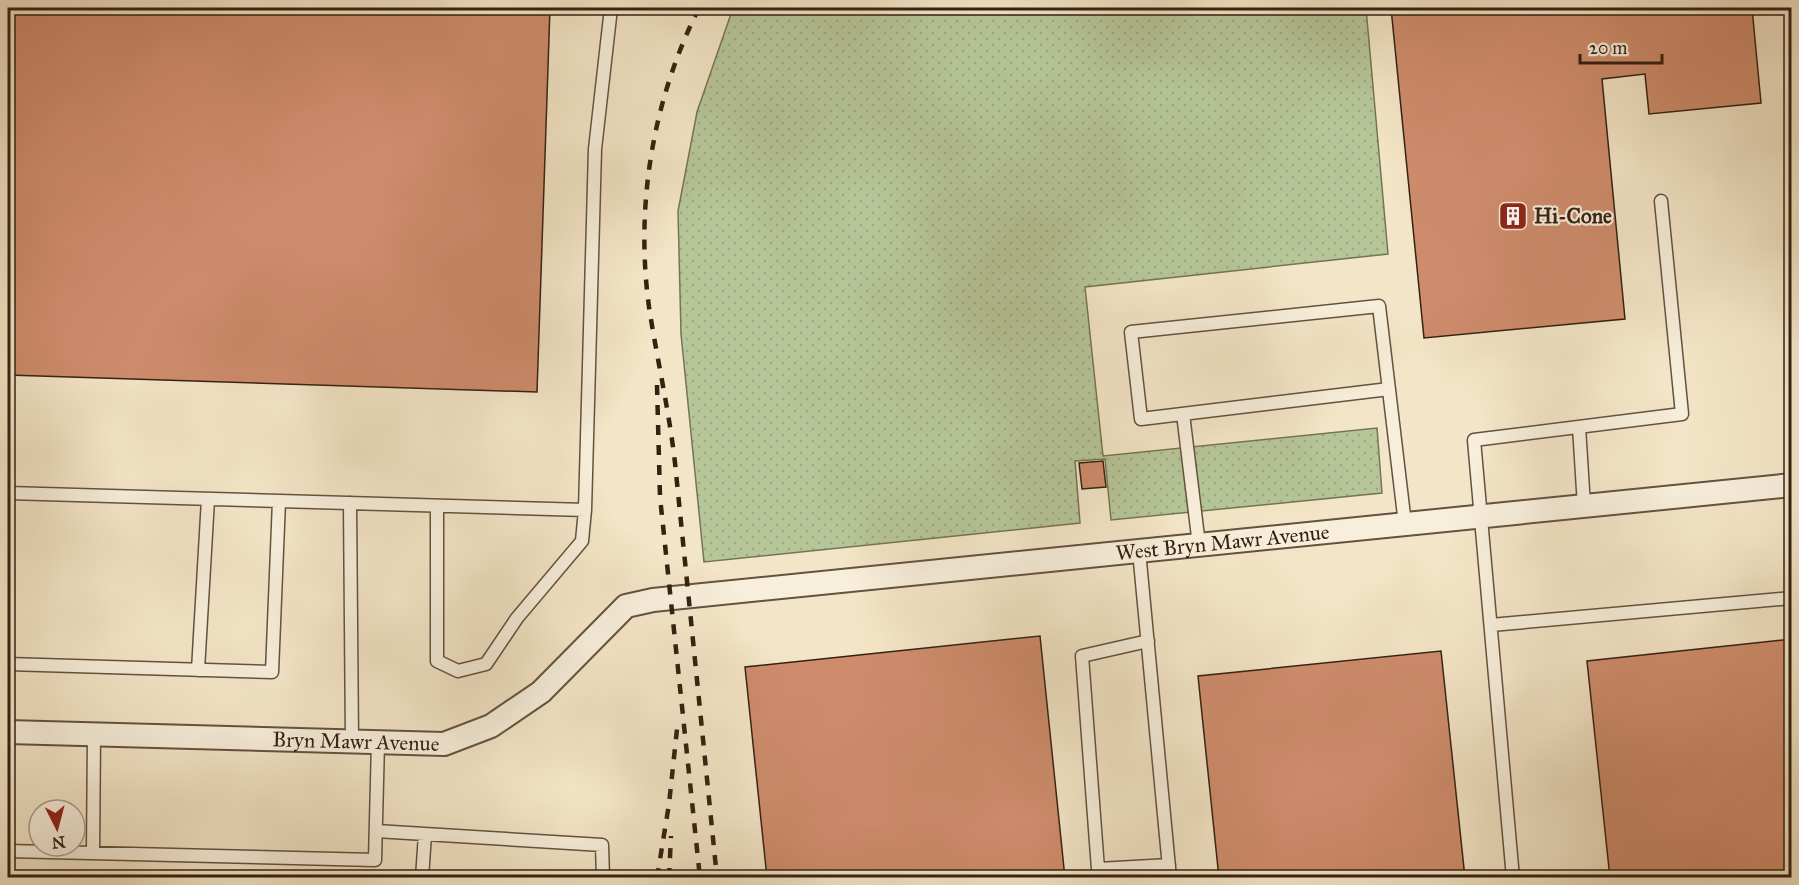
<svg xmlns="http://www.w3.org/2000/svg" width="1799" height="885" viewBox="0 0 1799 885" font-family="'IM FELL Great Primer',serif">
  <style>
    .grass { fill: url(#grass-dots); stroke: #767456; stroke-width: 1.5 }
    .building { fill: #ce8c6c; stroke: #352112; stroke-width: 1.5 }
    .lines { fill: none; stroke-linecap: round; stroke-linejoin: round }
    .lane-casing { stroke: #64523f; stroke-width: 15 }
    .street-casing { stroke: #64523f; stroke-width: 26 }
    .lane { stroke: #f7eedb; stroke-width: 12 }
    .street { stroke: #f7eedb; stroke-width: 22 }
    .rail { stroke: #352112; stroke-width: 4.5; stroke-dasharray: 10 10; stroke-linecap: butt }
    .labels { text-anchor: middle; stroke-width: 4.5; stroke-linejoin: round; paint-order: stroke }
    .poi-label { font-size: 21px; font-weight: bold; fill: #352112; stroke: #f7eedb; text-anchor: start }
    .street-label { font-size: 21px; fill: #352112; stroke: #f7eedb }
  </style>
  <defs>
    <pattern id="grass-dots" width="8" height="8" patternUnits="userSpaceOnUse" patternTransform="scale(1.5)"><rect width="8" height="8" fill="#b6c699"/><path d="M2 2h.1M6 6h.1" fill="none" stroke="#9daa83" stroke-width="1.8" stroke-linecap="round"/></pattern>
  </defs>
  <rect width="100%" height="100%" fill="#f3e5c7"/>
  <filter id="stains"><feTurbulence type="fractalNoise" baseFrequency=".00333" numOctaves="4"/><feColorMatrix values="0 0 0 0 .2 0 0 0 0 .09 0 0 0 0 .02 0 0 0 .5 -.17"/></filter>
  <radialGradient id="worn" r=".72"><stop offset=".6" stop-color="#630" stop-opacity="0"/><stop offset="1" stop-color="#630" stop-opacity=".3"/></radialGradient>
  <!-- grass -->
  <path class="grass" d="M733,8H1366L1388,254L1085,287L1103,456L1377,428L1382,493L1111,520L1105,459L1075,461L1080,523L704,562L681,334L678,211L697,112Z"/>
  <!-- building -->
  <path class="building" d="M8,8H550L537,392L8,375Z
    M1391,8H1752L1761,103L1649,114L1645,74L1602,79L1625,319L1424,338Z
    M1103,461L1106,487L1082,489L1079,463Z
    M1040,636L1065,878H767L745,667Z
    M1792,639V878H1610L1587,661Z
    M1441,651L1465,878H1219L1198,676Z"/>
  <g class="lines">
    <!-- lane casing -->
    <g class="lane-casing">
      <path id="lane" d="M1389,389L1141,419L1131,332L1379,306L1405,524
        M1183,414L1199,545
        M1579,427L1584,506
        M8,493L585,510
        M350,503L352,742
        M437,506V661L458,671L486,664L517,618L582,541L585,510L595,149L611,8
        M1139,551L1170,878
        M1491,625L1792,598
        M1148,641L1082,656L1098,869L1169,865
        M8,664L272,672L279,501
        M198,670L208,499
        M376,831L602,845L603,878
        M8,851L375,860L378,742
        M93,853L94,734
        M422,878L425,834
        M1513,878L1474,440L1682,414L1661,201"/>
    </g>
    <!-- street casing -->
    <g class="street-casing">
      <g id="street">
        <path id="s1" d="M8,732L444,744L491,726L541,692L626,606L653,600L1792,485"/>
      </g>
    </g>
    <!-- lane -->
    <use href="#lane" class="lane"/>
    <!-- street -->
    <use href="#street" class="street"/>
    <!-- rail -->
    <path class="rail" d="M699,8C653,99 635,205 649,307C657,359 669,410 675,463C689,601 703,739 717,878
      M657,385L660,497L700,878
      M657,878L669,804L678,720
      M669,878L671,836"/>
  </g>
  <!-- icons -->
  <defs>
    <g id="building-square" transform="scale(1.5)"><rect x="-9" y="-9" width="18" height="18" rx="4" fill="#8f2418" stroke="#f7eedb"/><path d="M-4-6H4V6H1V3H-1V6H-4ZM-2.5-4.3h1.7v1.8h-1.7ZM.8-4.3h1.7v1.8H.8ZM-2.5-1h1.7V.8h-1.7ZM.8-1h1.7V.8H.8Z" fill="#fff"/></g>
  </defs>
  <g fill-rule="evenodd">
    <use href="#building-square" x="1513" y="216"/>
  </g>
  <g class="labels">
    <!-- poi labels -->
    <g class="poi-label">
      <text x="1534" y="223">Hi-Cone</text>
    </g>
    <!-- street labels -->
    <g class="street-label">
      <text dy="7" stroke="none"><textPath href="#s1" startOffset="1268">West Bryn Mawr Avenue</textPath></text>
      <text dy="7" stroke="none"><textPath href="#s1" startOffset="348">Bryn Mawr Avenue</textPath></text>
    </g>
  </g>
  <!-- margin -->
  <rect width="1799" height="885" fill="none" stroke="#f3e5c7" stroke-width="30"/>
  <rect x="9" y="9" width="1781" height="867" fill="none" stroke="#352112" stroke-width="3"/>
  <rect x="15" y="15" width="1769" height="855" fill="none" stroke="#352112" stroke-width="1.5"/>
  <!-- north arrow -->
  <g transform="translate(57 828) rotate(174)"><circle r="28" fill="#f7eedb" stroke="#a99c8b" stroke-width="1.5"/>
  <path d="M0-4.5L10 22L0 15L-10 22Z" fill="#8f2418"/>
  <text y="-9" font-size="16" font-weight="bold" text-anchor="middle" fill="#352112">N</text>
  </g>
  <!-- scale -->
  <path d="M1580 54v9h82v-9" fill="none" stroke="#352112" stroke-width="3"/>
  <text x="1589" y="54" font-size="18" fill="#352112" stroke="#f7eedb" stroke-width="4.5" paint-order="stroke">20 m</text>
  <rect width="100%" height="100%" filter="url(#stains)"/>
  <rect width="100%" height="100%" fill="url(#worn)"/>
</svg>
